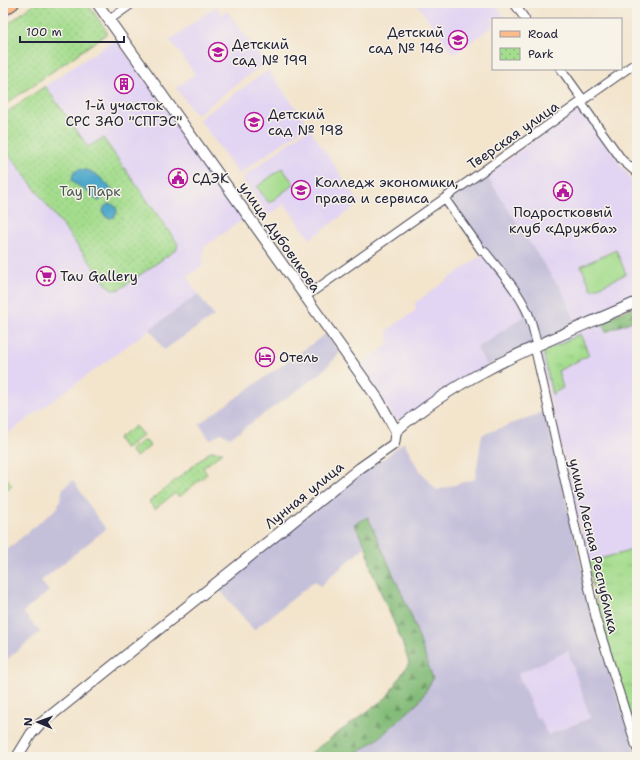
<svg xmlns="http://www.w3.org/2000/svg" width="640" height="760" viewBox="0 0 640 760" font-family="'Shantell Sans',sans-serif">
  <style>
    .built { fill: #e2d4f3 }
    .industrial { fill: #c5c0da; fill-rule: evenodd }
    .grass { fill: url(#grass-tufts); stroke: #648064 }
    .forest { fill: url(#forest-firs); stroke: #536f5a }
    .park { fill: url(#park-dots); stroke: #648064 }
    .pitch { fill: #a5dd8e; stroke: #648064 }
    .water { fill: #4da7cb; stroke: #386483 }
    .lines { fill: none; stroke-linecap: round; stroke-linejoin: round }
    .minor-casing { stroke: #413f51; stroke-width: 10 }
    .tertiary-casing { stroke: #413f51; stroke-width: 12 }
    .primary-casing { stroke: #413f51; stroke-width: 14 }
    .minor { stroke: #fff; stroke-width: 8 }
    .tertiary { stroke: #fff; stroke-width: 10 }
    .primary { stroke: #fabc8b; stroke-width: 12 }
    .labels { text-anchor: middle; stroke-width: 3; stroke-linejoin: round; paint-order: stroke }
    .poi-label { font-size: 14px; fill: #22223b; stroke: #f7f3e8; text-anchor: start }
    .street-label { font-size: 14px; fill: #22223b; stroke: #f7f3e8 }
    .park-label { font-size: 14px; fill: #495a54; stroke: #f7f3e8 }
  </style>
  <defs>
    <pattern id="grass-tufts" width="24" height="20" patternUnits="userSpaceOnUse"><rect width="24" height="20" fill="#a5dd8e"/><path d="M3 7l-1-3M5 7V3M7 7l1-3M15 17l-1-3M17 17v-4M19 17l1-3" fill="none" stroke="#8ebd7b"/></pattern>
    <pattern id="forest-firs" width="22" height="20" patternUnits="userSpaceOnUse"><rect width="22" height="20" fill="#84bc79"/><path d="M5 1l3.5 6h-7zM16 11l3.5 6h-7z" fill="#6c9864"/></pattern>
    <pattern id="park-dots" width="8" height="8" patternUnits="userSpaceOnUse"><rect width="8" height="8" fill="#a5dd8e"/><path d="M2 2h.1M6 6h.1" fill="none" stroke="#8ebd7b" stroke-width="1.8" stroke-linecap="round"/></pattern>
  </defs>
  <rect width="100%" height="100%" fill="#f7f3e8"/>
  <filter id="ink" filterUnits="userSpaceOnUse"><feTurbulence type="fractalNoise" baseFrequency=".025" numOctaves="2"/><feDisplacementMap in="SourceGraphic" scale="8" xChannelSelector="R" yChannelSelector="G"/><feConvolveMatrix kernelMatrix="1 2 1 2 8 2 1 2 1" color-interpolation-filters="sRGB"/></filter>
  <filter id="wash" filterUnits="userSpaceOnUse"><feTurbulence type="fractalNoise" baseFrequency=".012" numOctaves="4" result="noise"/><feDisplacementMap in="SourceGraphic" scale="16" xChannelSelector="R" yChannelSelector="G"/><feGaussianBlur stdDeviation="0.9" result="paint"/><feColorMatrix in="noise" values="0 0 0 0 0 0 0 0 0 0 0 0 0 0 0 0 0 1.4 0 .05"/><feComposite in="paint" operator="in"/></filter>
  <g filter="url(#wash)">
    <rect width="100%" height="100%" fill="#f3e4cc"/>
    <!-- built -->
    <path class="built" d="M416,3H494L505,17L502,19H493V26L454,55Z
      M216,6L222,15L227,11L265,63L196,115L176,88L195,74L170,40Z
      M115,41L118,42L244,219L204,247L202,266L187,277L198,294L3,437V157L8,152L107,285L113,290L120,289L177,249L178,244L103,138L88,147L45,86L111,42Z
      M268,70L308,125L239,174L199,119Z
      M581,107L637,188V297L577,325L559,284L556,283L486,175Z
      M309,128L360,203L310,239L285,204L268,215L242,178Z
      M482,255L515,297L524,316L477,348L487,366L403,420L400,421L396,420L358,367L388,345V330L416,310L415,303Z
      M637,306V549L588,562L539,349Z
      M568,651L590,718L548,735L540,718L537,719L518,674Z"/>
    <!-- industrial -->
    <path class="industrial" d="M486,175L556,283L559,284L577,325L487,366L477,348L524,316L515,297L482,255L446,203Z
      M198,294L214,316L164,350L150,329Z
      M326,334L340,353L320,374L230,438L221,433L210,440L199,424Z
      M545,411L581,564L592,620L637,757H352L379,738L419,702L433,679L368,517L355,524L366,546L320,586L315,581L254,630L217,587L367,467L382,460L404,442L418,468L432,485L437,490L475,479L482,435ZM568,651L590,718L548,735L540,718L537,719L518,674Z
      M73,480L97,517L106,529L41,581L49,591L23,612L40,632L3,663V553L58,507L63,488Z"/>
    <!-- grass -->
    <path class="grass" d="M580,334L589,355L558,371L563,388L552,394L543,352Z
      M637,549V739L600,619L588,562Z"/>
    <!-- forest -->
    <path class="forest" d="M637,306V319L606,332L601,321Z
      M368,517L411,615L433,679L419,702L379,738L352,757H305L387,697L409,663L401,639L372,572L366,546L354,524Z"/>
    <!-- park -->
    <path class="park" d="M35,3H87L106,30V34L3,106V28Z
      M45,86L88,147L103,138L178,244L177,249L120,289L113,290L107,285L8,153L6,155L3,152V115Z
      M135,426L143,435L125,449L118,439Z
      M145,439L150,446L136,457L130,450Z
      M211,451L223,452L203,468L207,474L179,497L175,493L155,509L149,502Z
      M3,473L12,486L3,492Z"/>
    <!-- pitch -->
    <path class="pitch" d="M282,168L294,184L269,203L257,187Z
      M616,250L626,274L592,290L581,266Z"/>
    <!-- water -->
    <path class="water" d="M79,169C96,170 105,181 115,194L113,197H106L98,201L88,192L74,183L72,180L73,173Z
      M103 211a7 7 0 1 1 14 0a7 7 0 1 1-14 0Z"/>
  </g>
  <g filter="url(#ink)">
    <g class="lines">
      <!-- minor casing -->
      <g class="minor-casing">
        <path id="minor" d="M514,3L525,19
          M109,20L133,3
          M561,69L584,101
          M581,103L622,160L637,173
          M445,199L482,251L485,252C499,270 516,288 526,309C532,320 534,333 537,345
          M305,297L637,62
          M533,347L536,353L596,619L637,749"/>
      </g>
      <!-- tertiary casing -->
      <g class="tertiary-casing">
        <path id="tertiary" d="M97,3L378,399L396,431
          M17,757L31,734L39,725L360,468L394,444L396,431C465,370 554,339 637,302"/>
      </g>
      <!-- primary casing -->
      <g class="primary-casing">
        <path id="primary" d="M3,10L13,3"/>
      </g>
      <!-- minor -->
      <use href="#minor" class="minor"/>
      <!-- tertiary -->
      <use href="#tertiary" class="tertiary"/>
      <!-- primary -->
      <use href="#primary" class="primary"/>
    </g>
  </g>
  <!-- icons -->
  <defs>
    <g id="school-ring" transform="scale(1)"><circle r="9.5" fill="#f7f3e8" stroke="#b5179e" stroke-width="1.5"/><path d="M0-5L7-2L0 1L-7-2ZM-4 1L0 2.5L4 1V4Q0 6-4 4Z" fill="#b5179e"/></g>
    <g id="building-ring" transform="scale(1)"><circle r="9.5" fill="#f7f3e8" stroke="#b5179e" stroke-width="1.5"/><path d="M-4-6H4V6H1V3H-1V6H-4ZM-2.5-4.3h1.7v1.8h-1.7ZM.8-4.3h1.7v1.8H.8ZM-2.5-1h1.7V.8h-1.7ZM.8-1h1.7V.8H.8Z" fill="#b5179e"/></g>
    <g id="civic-ring" transform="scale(1)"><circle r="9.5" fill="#f7f3e8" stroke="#b5179e" stroke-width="1.5"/><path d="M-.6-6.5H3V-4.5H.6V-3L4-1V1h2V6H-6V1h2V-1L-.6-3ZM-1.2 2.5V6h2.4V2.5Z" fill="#b5179e"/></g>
    <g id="university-ring" transform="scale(1)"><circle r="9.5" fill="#f7f3e8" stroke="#b5179e" stroke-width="1.5"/><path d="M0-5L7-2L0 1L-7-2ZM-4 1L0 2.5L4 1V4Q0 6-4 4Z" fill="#b5179e"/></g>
    <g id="supermarket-ring" transform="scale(1)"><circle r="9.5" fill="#f7f3e8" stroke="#b5179e" stroke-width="1.5"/><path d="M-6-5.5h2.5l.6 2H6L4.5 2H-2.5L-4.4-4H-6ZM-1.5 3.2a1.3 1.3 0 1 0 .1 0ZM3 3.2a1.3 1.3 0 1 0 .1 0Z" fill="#b5179e"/></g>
    <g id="hotel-ring" transform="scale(1)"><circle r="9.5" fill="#f7f3e8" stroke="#b5179e" stroke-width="1.5"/><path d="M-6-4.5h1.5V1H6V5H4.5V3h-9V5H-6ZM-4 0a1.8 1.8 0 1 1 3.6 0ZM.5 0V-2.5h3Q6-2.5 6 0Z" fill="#b5179e"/></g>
  </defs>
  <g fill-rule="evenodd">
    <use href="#school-ring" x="458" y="40"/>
    <use href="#school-ring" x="218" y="52"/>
    <use href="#building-ring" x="124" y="84"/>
    <use href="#school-ring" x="254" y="122"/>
    <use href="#civic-ring" x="178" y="178"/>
    <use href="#university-ring" x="301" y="190"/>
    <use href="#civic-ring" x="563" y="191"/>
    <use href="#supermarket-ring" x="46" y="276"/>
    <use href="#hotel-ring" x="265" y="357"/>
  </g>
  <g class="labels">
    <!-- poi labels -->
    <g class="poi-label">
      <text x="444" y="37" text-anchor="end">Детский<tspan x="444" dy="16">сад № 146</tspan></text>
      <text x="232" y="49">Детский<tspan x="232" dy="16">сад № 199</tspan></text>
      <text x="124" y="110" text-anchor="middle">1-й участок<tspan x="124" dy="16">СРС ЗАО "СПГЭС"</tspan></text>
      <text x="268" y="119">Детский<tspan x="268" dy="16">сад № 198</tspan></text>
      <text x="192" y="183">СДЭК</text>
      <text x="315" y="187">Колледж экономики,<tspan x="315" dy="16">права и сервиса</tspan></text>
      <text x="563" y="217" text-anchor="middle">Подростковый<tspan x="563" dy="16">клуб «Дружба»</tspan></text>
      <text x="60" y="281">Tau Gallery</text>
      <text x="279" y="362">Отель</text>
    </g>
    <!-- street labels -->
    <g class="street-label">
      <text transform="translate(513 135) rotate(-35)" y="5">Тверская улица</text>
      <text transform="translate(280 237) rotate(55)" y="5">улица Дубовикова</text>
      <text transform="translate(304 495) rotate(-39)" y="5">Лунная улица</text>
      <text transform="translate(594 546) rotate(77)" y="5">улица Лесная Республика</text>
    </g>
    <!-- park labels -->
    <g class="park-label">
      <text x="90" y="196">Тау Парк</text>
    </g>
  </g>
  <!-- margin -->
  <rect width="640" height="760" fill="none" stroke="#f7f3e8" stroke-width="16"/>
  <!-- legend -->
  <rect x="492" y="18" width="130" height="52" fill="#f7f3e8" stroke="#a29fa3"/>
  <rect x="500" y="31" width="20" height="6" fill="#fabc8b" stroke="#a29fa3"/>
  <text x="528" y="38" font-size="12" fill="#22223b">Road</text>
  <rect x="500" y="48" width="20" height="12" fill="url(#park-dots)" stroke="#a29fa3"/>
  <text x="528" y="58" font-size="12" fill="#22223b">Park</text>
  <!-- north arrow -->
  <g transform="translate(38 722) rotate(272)" stroke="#f7f3e8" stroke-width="3" paint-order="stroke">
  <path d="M0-3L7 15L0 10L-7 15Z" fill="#22223b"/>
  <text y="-6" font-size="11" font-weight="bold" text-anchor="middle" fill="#22223b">N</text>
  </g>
  <!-- scale -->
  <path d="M20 36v6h104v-6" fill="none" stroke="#22223b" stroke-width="2"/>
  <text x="26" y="36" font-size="12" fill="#22223b" stroke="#f7f3e8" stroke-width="3" paint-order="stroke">100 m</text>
</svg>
